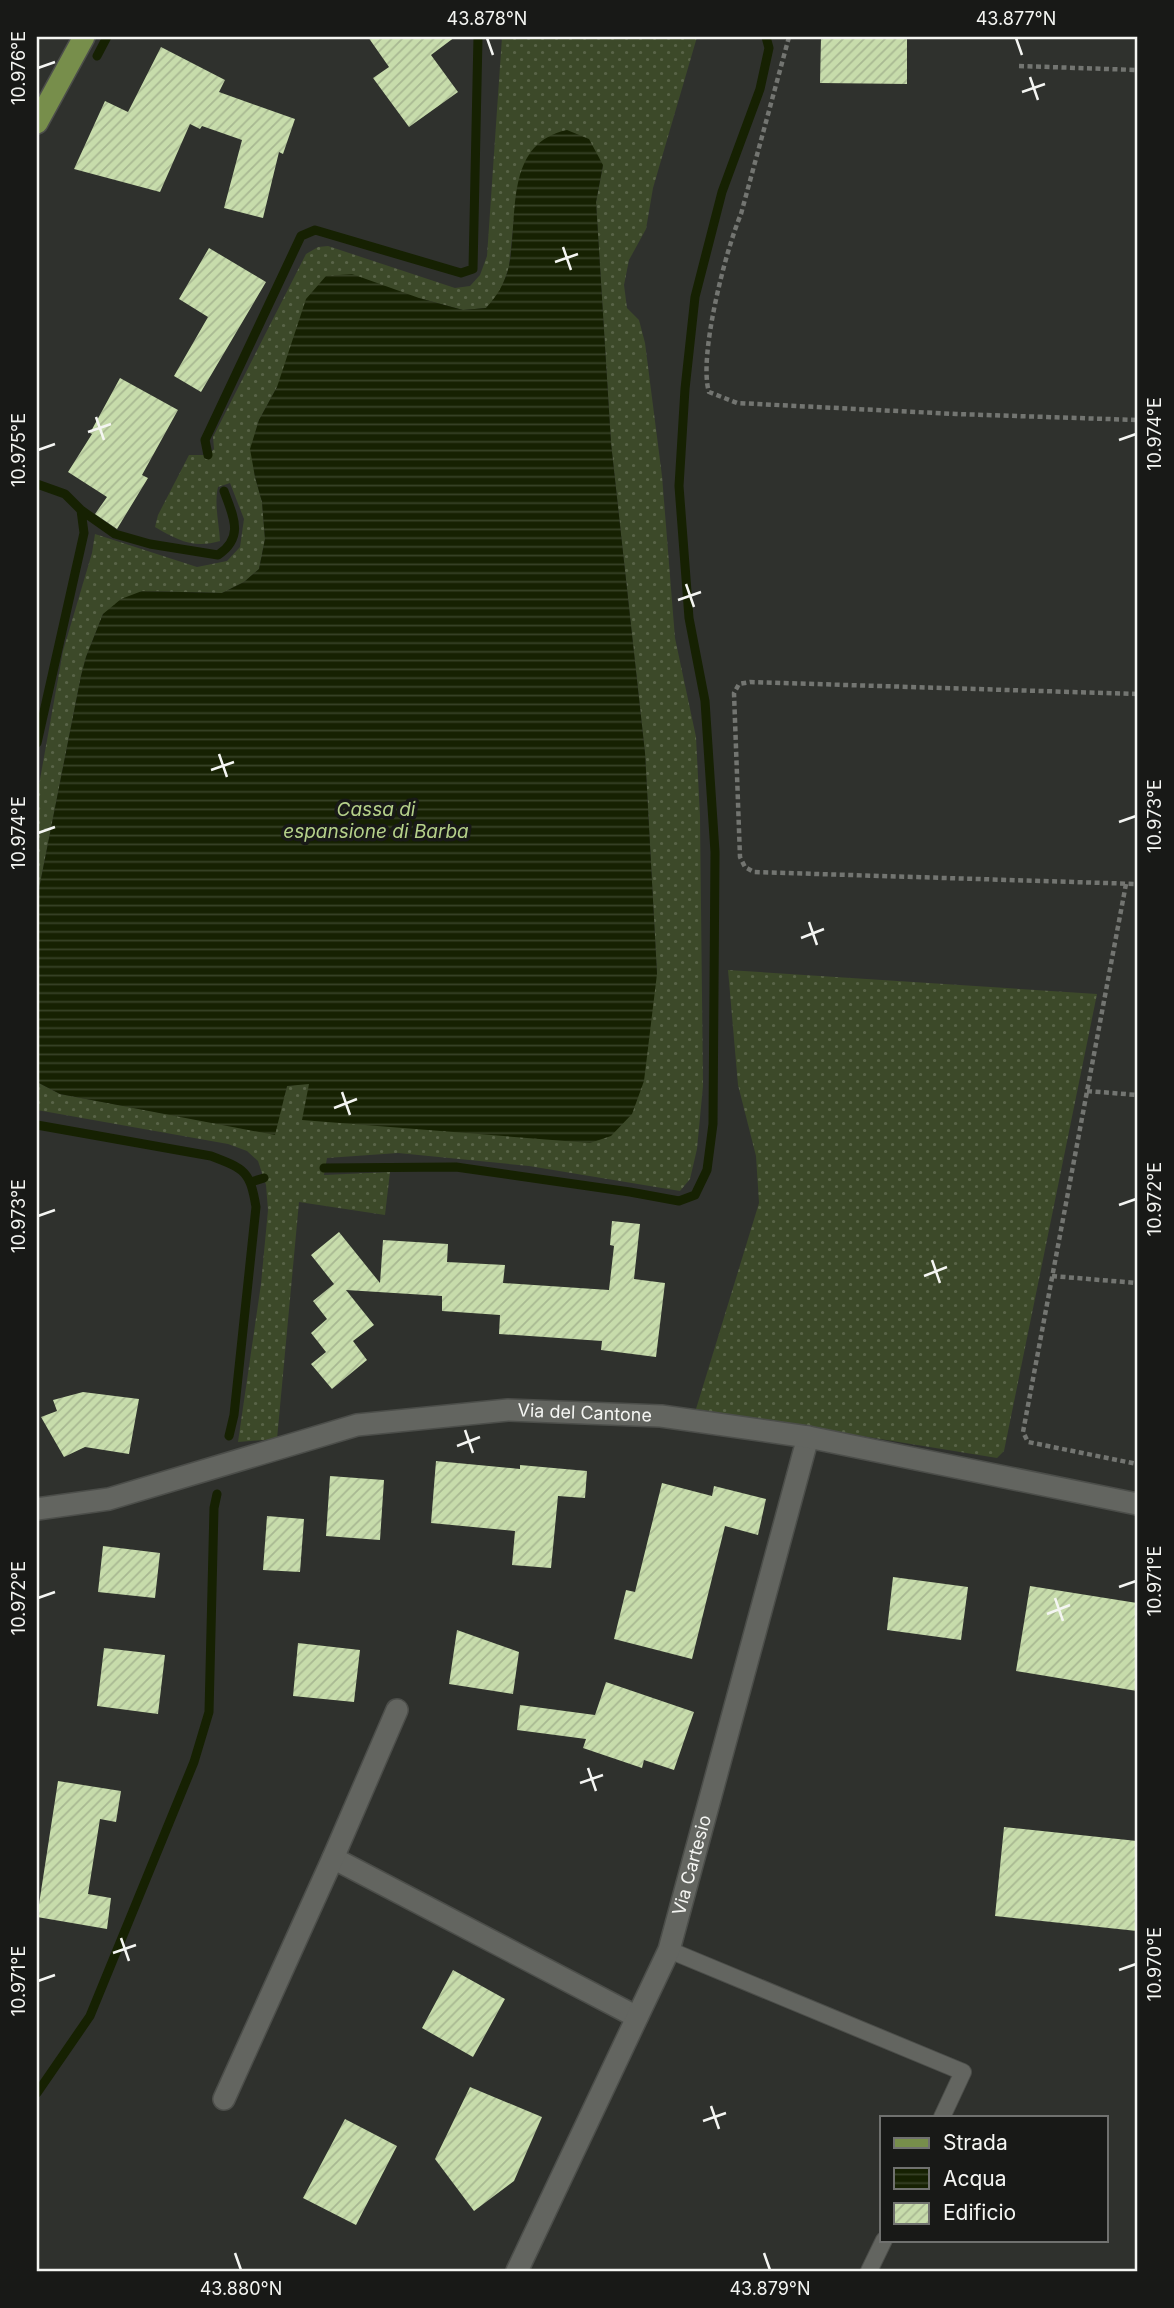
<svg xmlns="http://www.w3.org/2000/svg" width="1174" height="2308" viewBox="0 0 1174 2308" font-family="Inter,sans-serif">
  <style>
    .grass { fill: url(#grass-dots) }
    .water { fill: url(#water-rules) }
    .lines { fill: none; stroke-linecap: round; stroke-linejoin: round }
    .stream { stroke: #162102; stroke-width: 9 }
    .building { fill: url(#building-hatch) }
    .lane-casing { stroke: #4c4e4a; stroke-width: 18 }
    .street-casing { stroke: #4c4e4a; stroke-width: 24 }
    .secondary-casing { stroke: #4c4e4a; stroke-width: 24 }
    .primary-casing { stroke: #4c4e4a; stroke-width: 24 }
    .path { stroke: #737571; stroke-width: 4.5; stroke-dasharray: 5 3.5; stroke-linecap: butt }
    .lane { stroke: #636560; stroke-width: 16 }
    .street { stroke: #636560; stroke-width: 21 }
    .secondary { stroke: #636560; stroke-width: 21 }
    .primary { stroke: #778e4b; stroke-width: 21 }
    .ticks { fill: none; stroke: #f4f5f2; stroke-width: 2.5 }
    .labels { text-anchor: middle; stroke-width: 7; stroke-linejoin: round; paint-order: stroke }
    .street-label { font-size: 18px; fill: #f4f5f2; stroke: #181917 }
    .water-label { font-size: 19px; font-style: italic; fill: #b5d18a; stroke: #181917 }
    .neatline { fill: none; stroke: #f4f5f2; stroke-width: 2.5 }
    .ticks-label { font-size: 18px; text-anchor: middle; fill: #f4f5f2 }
  </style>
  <defs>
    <pattern id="grass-dots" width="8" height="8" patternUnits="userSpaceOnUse" patternTransform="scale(1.75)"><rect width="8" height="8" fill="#3c4929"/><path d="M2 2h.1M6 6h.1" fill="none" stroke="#596448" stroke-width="1.8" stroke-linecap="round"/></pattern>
    <pattern id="water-rules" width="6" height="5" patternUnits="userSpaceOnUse" patternTransform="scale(1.75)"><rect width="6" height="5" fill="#162102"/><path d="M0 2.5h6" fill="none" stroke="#384227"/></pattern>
    <pattern id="building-hatch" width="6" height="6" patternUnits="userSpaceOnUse" patternTransform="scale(1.75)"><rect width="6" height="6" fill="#c7dcab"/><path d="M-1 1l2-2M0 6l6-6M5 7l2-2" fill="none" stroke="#a8b892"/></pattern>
  </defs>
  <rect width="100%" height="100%" fill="#2f312d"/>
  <!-- grass -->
  <path class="grass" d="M502,37H697L653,188L646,229L629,260L624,285L627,308L639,320L645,343L662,476L675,638L696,737L700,816L703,1086L697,1149L690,1179L680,1191L529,1166L398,1153L327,1158L324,1175L390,1172L385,1215L299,1202L277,1439L238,1442L261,1284L268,1210L266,1185L258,1161L247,1151L228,1144L37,1110V1082L60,1094L274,1134L287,1086L310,1083L303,1120L657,974L645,753L611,443L596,202L603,166L517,190L509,267L500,293L486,308L463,310L419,298L277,387L259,420L251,449L255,477L262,502L265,539L259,569L244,582L222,593L142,591L103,614L86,657L81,676L37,899V796L63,651L92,553L95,534L197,567L227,561L240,547L244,519L230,483L218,487C214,505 219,522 220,541C194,549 177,540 155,527L158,515L189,455H208L214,449L213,437L306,254L318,247L328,246L455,288L470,286L480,275L487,256Z
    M728,970L1097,994L1004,1451L997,1458L696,1409L759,1203L756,1156L738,1085Z"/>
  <!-- water -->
  <path class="water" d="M567,130L589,139L603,165L596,202L611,443L645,753L657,974L644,1081L632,1114L611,1136L590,1143L302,1120L309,1084L287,1086L275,1135L60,1094L37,1082V899L81,676L86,657L103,614L121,599L142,591L222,593L244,582L259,569L265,539L262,502L255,477L250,449L259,420L277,387L306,299L326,276L352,274L419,298L463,310L486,308C497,296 505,283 509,266C519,216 503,144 567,130Z"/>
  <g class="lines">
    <!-- stream -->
    <path class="stream" d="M97,56L107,37
      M208,455L205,440L301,236L315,230L461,273L473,269L478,37
      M37,484L65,494L81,510L84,533L37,743
      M81,510L115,534L150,544L218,555C245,537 233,516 224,491
      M37,1125L211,1156C245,1169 250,1171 256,1207L234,1415L229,1436
      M324,1168L456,1167L630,1192L679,1201L695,1195L707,1170L713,1124L715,852L705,701L689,618L679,486L685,389L695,297L722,192L760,89L769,48L766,37
      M251,1182L264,1178
      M37,2093L90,2016L194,1762L209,1712L214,1508L217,1494"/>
  </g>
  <!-- building -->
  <path class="building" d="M368,37H455L431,55L458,92L409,127L373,78L389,67Z
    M821,37H907V84L820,83Z
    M161,47L225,80L219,92L295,119L283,154L279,152L263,218L224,208L242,140L202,126L200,129L190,124L160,192L74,169L105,101L128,112Z
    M209,248L266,282L201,392L174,376L208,317L179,299Z
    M120,378L178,410L142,475L148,478L117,529L95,514L107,497L68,472L92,434L90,433Z
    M612,1221L640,1224L634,1279L665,1283L656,1357L601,1350L602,1341L499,1334L500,1315L442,1311V1296L346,1290L374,1325L353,1341L367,1360L332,1389L311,1364L326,1352L311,1333L327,1319L313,1301L334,1284L311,1255L339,1232L380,1283L383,1240L448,1244L447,1262L505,1265L503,1283L609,1290L614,1246L610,1245Z
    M83,1392L139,1399L129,1454L85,1447L64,1457L41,1417L57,1411L53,1400Z
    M436,1461L520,1469V1465L587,1471L585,1498L558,1496L551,1568L512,1565L515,1531L431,1523Z
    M330,1476L384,1480L380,1540L326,1536Z
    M662,1483L712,1496L714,1486L766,1499L758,1535L725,1526L692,1659L614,1639L626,1590L635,1592Z
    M267,1516L304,1519L300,1572L263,1570Z
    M103,1546L160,1553L155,1598L98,1592Z
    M893,1577L968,1587L961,1640L887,1630Z
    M1030,1586L1137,1603V1691L1016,1671Z
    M457,1630L519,1652L513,1694L449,1684Z
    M298,1643L360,1650L354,1702L293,1696Z
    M104,1648L165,1655L158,1714L97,1706Z
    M606,1682L694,1712L674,1770L644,1760L642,1768L583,1748L586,1739L517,1730L520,1705L595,1715Z
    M58,1781L121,1791L116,1822L100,1819L88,1894L111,1898L107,1929L37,1917Z
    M1004,1827L1137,1841V1931L995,1916Z
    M453,1970L505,1999L473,2057L422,2028Z
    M470,2087L542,2117L514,2181L474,2211L435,2159Z
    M345,2119L397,2146L356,2225L303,2198Z"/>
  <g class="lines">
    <!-- lane casing -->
    <g class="lane-casing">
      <path id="lane" d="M669,1950L963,2072L942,2117
        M869,2271L884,2240"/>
    </g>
    <!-- street casing -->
    <g class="street-casing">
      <g id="street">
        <path d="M333,1858L637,2017"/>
        <path d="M224,2099L333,1858L397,1710"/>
        <path id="s1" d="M517,2271L669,1950L808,1437"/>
      </g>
    </g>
    <!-- secondary casing -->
    <g class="secondary-casing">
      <g id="secondary">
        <path id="s2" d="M37,1509L109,1499L357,1425L508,1410L661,1416L808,1437L1137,1504"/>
      </g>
    </g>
    <!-- primary casing -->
    <g class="primary-casing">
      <path id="primary" d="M37,123L84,37"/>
    </g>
    <!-- path -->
    <path class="path" d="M789,37L741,214C726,249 698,357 709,392L737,403L956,414L1137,420
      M1019,66L1137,70
      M1137,694L750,682L739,684L734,693L740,857L745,867L754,872L1137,884
      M1126,884L1023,1432L1028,1442L1137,1464
      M1087,1091L1137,1095
      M1052,1276L1137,1283"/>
    <!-- lane -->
    <use href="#lane" class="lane"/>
    <!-- street -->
    <use href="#street" class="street"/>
    <!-- secondary -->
    <use href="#secondary" class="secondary"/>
    <!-- primary -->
    <use href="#primary" class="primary"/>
  </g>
  <!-- ticks -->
  <path class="ticks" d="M487,38L493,55M1016,38L1022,55M38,68L55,62M1030,77L1038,100M1022,92L1045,84M563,247L571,270M555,262L578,254M96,417L104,440M88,432L111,424M1119,440L1136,434M38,450L55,444M686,584L694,607M678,600L701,592M219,754L227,777M211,770L234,762M1119,822L1136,816M38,833L55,827M809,922L817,945M801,938L824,929M342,1092L350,1115M334,1108L357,1099M1119,1205L1136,1199M38,1216L55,1210M932,1260L940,1283M924,1276L947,1267M465,1430L473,1453M457,1446L480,1437M1119,1587L1136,1581M38,1598L55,1592M1055,1598L1063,1621M1047,1614L1070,1605M588,1768L596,1791M580,1783L603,1775M121,1938L129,1961M113,1953L136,1945M1119,1970L1136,1964M38,1981L55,1975M711,2106L719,2129M703,2121L726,2113M235,2253L241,2270M764,2253L770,2270"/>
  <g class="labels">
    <!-- street labels -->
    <g class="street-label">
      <text dy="6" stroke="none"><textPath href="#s2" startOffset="560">Via del Cantone</textPath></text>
      <text dy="6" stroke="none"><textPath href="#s1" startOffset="443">Via Cartesio</textPath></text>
    </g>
    <!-- water labels -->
    <g class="water-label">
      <text x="376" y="816">Cassa di<tspan x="376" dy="22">espansione di Barba</tspan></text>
    </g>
  </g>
  <!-- border -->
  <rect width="1174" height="2308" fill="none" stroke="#181917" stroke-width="77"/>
  <!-- legend -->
  <rect x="880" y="2116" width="228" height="126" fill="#181917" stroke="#70716f" stroke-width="2"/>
  <rect x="894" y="2138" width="35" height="10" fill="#778e4b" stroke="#70716f" stroke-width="2"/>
  <text x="943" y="2150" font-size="21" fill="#f4f5f2">Strada</text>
  <rect x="894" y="2168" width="35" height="21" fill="url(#water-rules)" stroke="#70716f" stroke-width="2"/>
  <text x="943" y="2186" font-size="21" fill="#f4f5f2">Acqua</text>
  <rect x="894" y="2203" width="35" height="21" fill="url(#building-hatch)" stroke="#70716f" stroke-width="2"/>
  <text x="943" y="2220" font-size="21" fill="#f4f5f2">Edificio</text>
  <rect x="38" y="38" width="1098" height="2232" class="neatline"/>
  <g class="ticks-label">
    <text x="487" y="25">43.878°N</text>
    <text x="1016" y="25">43.877°N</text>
    <text transform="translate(19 68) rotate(-90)" y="6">10.976°E</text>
    <text transform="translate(1155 434) rotate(-90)" y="6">10.974°E</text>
    <text transform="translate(19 450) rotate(-90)" y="6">10.975°E</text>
    <text transform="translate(1155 816) rotate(-90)" y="6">10.973°E</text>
    <text transform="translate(19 833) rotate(-90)" y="6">10.974°E</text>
    <text transform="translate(1155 1199) rotate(-90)" y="6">10.972°E</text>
    <text transform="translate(19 1216) rotate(-90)" y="6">10.973°E</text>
    <text transform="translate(1155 1581) rotate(-90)" y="6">10.971°E</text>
    <text transform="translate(19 1598) rotate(-90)" y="6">10.972°E</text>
    <text transform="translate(1155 1964) rotate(-90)" y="6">10.970°E</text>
    <text transform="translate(19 1981) rotate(-90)" y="6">10.971°E</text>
    <text x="241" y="2295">43.880°N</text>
    <text x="770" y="2295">43.879°N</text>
  </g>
</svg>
